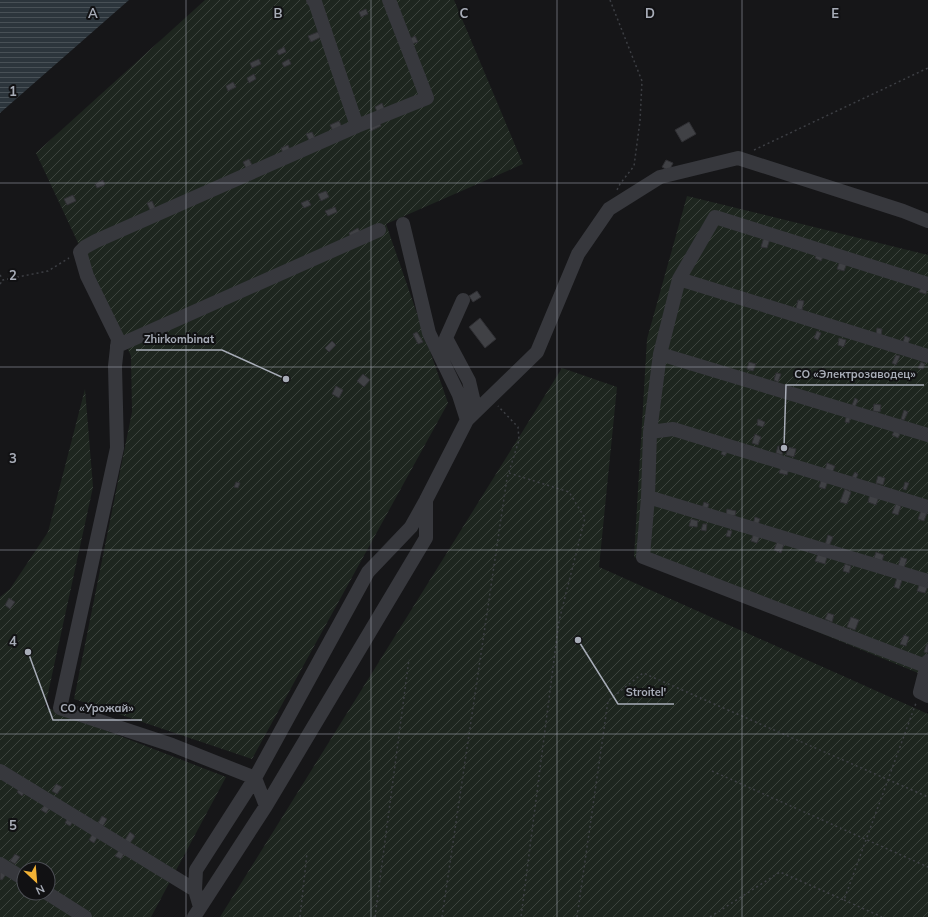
<svg xmlns="http://www.w3.org/2000/svg" width="928" height="917" viewBox="0 0 928 917" font-family="Mulish,sans-serif">
  <style>
    .garden { fill: url(#garden-furrows); fill-rule: evenodd }
    .water { fill: url(#water-rules) }
    .building { fill: #404145; stroke: #303034 }
    .lines { fill: none; stroke-linecap: round; stroke-linejoin: round }
    .path { stroke: #3d3f44; stroke-width: 1.5; stroke-dasharray: 2 3; stroke-linecap: butt }
    .minor { stroke: #37383d; stroke-width: 14 }
    .grid { fill: none; stroke: #a8adb8; stroke-width: 1; stroke-opacity: 0.55 }
    .grid-label { font-size: 13px; text-anchor: middle; font-weight: bold; fill: #a8adb8; stroke: #111113; stroke-width: 4; stroke-linejoin: round; paint-order: stroke }
    .leader { fill: none; stroke: #a8adb8; stroke-width: 1.5 }
    .callout-dot { fill: #a8adb8; stroke: #111113; stroke-width: 1.5 }
    .callout-label { font-size: 11px; text-anchor: middle; font-weight: bold; fill: #a8adb8; stroke: #111113; stroke-width: 4; stroke-linejoin: round; paint-order: stroke }
  </style>
  <defs>
    <pattern id="garden-furrows" width="10" height="10" patternUnits="userSpaceOnUse"><rect width="10" height="10" fill="#1e261f"/><path d="M-1 1l2-2M0 10L10 0M9 11l2-2" fill="none" stroke="#3c433d"/></pattern>
    <pattern id="water-rules" width="6" height="5" patternUnits="userSpaceOnUse"><rect width="6" height="5" fill="#2c353c"/><path d="M0 2.5h6" fill="none" stroke="#485056"/></pattern>
  </defs>
  <rect width="100%" height="100%" fill="#161618"/>
  <!-- garden -->
  <path class="garden" d="M205,0H454L523,164L386,224L448,403L252,759L74,699L132,412L131,356L36,153Z
    M687,196L928,255V677L634,557L647,339Z
    M562,368L617,387L599,567L928,714V917H220Z
    M85,389L93,487L45,707L226,777L151,917H0V597L10,589L48,532ZM24,869H48V893H24Z"/>
  <!-- water -->
  <path class="water" d="M0,0H129L0,113Z"/>
  <!-- building -->
  <path class="building" d="M366,9L368,14L361,17L359,12Z
    M318,32L321,37L311,42L308,36Z
    M415,36L418,42L412,44L409,39Z
    M284,47L286,52L279,55L277,51Z
    M259,59L261,64L252,68L250,63Z
    M289,59L291,64L284,67L282,63Z
    M254,74L256,79L249,83L247,78Z
    M233,82L236,87L228,91L226,86Z
    M382,103L387,115L380,118L375,107Z
    M378,119L381,126L371,131L368,123Z
    M339,121L342,127L333,131L330,125Z
    M689,122L696,134L682,142L675,130Z
    M312,132L315,138L309,140L306,134Z
    M288,145L290,150L283,153L281,148Z
    M249,159L252,165L246,168L243,162Z
    M666,160L673,163L669,171L662,167Z
    M103,180L105,185L97,188L95,184Z
    M326,191L329,197L321,201L318,194Z
    M73,195L76,201L67,205L64,199Z
    M308,200L311,205L304,208L301,203Z
    M152,201L156,210L151,212L147,203Z
    M335,207L337,212L328,216L325,211Z
    M358,228L362,236L352,241L349,233Z
    M764,237L770,239L767,248L761,247Z
    M817,254L823,257L821,261L815,258Z
    M840,261L847,263L844,271L837,269Z
    M921,288L927,290L926,294L919,292Z
    M477,291L481,297L473,302L469,296Z
    M798,300L804,301L802,310L796,309Z
    M480,318L496,339L485,348L469,327Z
    M877,328L882,329L881,336L876,335Z
    M817,331L821,333L818,340L814,338Z
    M417,332L423,342L418,344L413,334Z
    M905,336L910,338L908,344L903,342Z
    M839,338L846,340L844,347L838,345Z
    M332,341L336,345L329,352L325,348Z
    M896,355L900,356L896,365L892,363Z
    M749,362L756,364L753,371L747,369Z
    M921,362L925,364L923,369L918,368Z
    M776,373L781,374L778,382L774,380Z
    M363,374L370,380L364,387L357,381Z
    M336,386L343,390L339,398L332,394Z
    M855,398L858,400L855,407L852,405Z
    M874,404L881,405L880,412L873,411Z
    M904,410L908,412L904,420L901,419Z
    M847,414L851,416L849,423L845,422Z
    M758,419L765,422L763,427L757,425Z
    M895,430L900,434L898,438L892,435Z
    M755,434L761,437L758,445L752,443Z
    M778,446L784,447L782,455L776,453Z
    M788,447L796,449L794,457L786,455Z
    M723,450L727,452L725,456L721,454Z
    M827,463L835,466L832,473L825,470Z
    M781,467L789,469L787,475L779,473Z
    M855,472L858,474L856,479L852,477Z
    M878,476L885,478L883,485L876,483Z
    M822,478L828,481L825,489L819,487Z
    M236,482L240,483L238,488L234,487Z
    M905,482L909,483L906,490L903,489Z
    M845,489L851,492L847,504L840,502Z
    M870,494L879,497L876,505L868,502Z
    M704,502L709,504L707,510L702,508Z
    M896,504L901,506L898,515L892,513Z
    M922,508L928,510L924,521L918,519Z
    M727,509L736,511L735,516L726,515Z
    M755,517L760,519L758,525L753,524Z
    M691,519L698,521L697,527L689,526Z
    M703,524H707L706,531L701,530Z
    M728,530L732,531L730,537L726,536Z
    M754,533L760,536L757,543L751,541Z
    M828,535L833,537L829,546L825,545Z
    M777,542L784,544L781,553L774,550Z
    M876,552L884,555L882,561L874,558Z
    M818,554L827,557L825,564L815,561Z
    M901,557L907,559L904,568L898,566Z
    M845,564L851,566L849,573L843,571Z
    M897,578L902,580L899,589L894,587Z
    M920,583L928,586L925,593L917,591Z
    M9,598L15,602L10,609L5,605Z
    M828,613L834,615L832,622L825,619Z
    M851,617L859,620L855,630L847,627Z
    M904,635L909,637L906,646L900,644Z
    M927,644H928V653L924,652Z
    M56,784L62,787L57,794L52,791Z
    M22,785L27,789L22,796L17,792Z
    M46,803L51,806L46,813L41,810Z
    M69,816L75,819L70,826L65,823Z
    M102,816L107,819L103,826L98,823Z
    M130,832L135,836L130,843L125,840Z
    M93,833L98,836L94,843L89,840Z
    M120,849L125,852L121,859L115,856Z
    M15,854L20,857L15,864L10,861Z
    M1,870L7,873L2,880L0,879V872Z"/>
  <g class="lines">
    <!-- path -->
    <path class="path" d="M610,0L642,81L640,121L634,166L620,184L617,190
      M754,150L928,68
      M0,275L3,280L48,271L69,258
      M0,284L3,280
      M509,473L569,492L585,518L559,621L521,917
      M712,771L928,867
      M844,900L882,917
      M300,917L307,853
      M375,917L409,659
      M442,917L507,478L519,440L518,427L498,406
      M577,917L608,701L643,673L928,797
      M710,917L780,872L844,900L916,703"/>
    <!-- minor -->
    <path class="minor" d="M313,0L315,2L357,126
      M403,224L429,333L459,395L467,420
      M679,279L928,356
      M928,284L715,217L679,279L660,354L650,432L648,497L643,557L928,667
      M463,300L446,338L469,381L476,411
      M117,346L379,230
      M660,354L928,435
      M650,432L673,429L928,507
      M648,497L928,581
      M928,661L920,692L928,696
      M0,771L195,890
      M266,806L255,778L172,745L60,708L117,448L115,366L118,339L87,276L80,252L85,247L96,241L357,126L427,98L389,0
      M0,864L24,879
      M47,893L85,917
      M200,907L195,890L196,870L255,778L368,572L411,527L425,502
      M194,917L266,806L426,538V500L467,420L537,352L578,254L609,209L660,177L738,158L903,211L928,221"/>
  </g>
  <!-- grid -->
  <path class="grid" d="M186,0V917M371,0V917M557,0V917M742,0V917M0,183H928M0,367H928M0,550H928M0,734H928"/>
  <g class="grid-label">
    <text x="93" y="18">A</text>
    <text x="278" y="18">B</text>
    <text x="464" y="18">C</text>
    <text x="650" y="18">D</text>
    <text x="835" y="18">E</text>
    <text x="13" y="96">1</text>
    <text x="13" y="280">2</text>
    <text x="13" y="463">3</text>
    <text x="13" y="646">4</text>
    <text x="13" y="830">5</text>
  </g>
  <!-- callouts -->
  <path class="leader" d="M286 379L222 350H136M784 448L786 385H924M578 640L618 704H674M28 652L53 720H142"/>
  <g class="callout-dot">
    <circle cx="286" cy="379" r="4"/>
    <circle cx="784" cy="448" r="4"/>
    <circle cx="578" cy="640" r="4"/>
    <circle cx="28" cy="652" r="4"/>
  </g>
  <g class="callout-label">
    <text x="179" y="343">Zhirkombinat</text>
    <text x="855" y="378">СО «Электрозаводец»</text>
    <text x="646" y="696">Stroitel'</text>
    <text x="97" y="712">СО «Урожай»</text>
  </g>
  <!-- north arrow -->
  <g transform="translate(36 881) rotate(154)"><circle r="19" fill="#111113" stroke="#4d4f55"/>
  <path d="M0-3L7 15L0 10L-7 15Z" fill="#f2b134"/>
  <text y="-6" font-size="11" font-weight="bold" text-anchor="middle" fill="#a8adb8">N</text>
  </g>
</svg>
